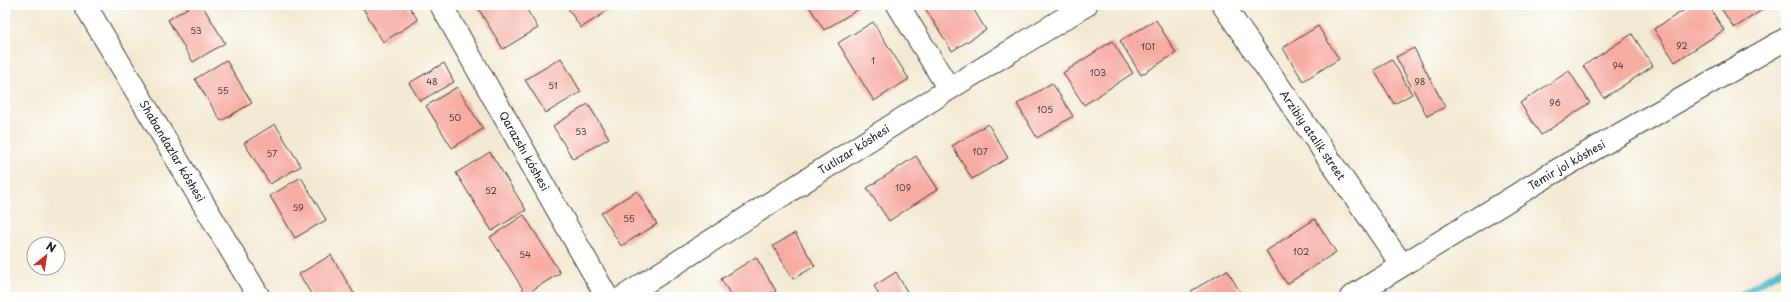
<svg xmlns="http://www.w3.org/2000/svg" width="1791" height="302" viewBox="0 0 1791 302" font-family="'Playpen Sans',sans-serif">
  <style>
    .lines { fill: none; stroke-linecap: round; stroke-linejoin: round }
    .stream { stroke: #4fbacb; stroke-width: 7 }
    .building { fill: #f6aca3 }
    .street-casing { stroke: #3c3b37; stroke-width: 24 }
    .street { stroke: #fff; stroke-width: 22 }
    .labels { text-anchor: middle; stroke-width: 3; stroke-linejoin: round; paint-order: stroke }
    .number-label { font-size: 9px; fill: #52403e }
    .street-label { font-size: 11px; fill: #1c1c1c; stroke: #fff }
  </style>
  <rect width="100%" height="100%" fill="#fff"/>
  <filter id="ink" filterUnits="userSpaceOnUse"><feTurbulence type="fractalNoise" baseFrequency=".025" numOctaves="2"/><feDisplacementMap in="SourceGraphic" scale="8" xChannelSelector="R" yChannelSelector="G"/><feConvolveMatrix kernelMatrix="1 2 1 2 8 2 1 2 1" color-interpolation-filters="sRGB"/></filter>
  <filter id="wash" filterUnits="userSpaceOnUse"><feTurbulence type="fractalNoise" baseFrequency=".012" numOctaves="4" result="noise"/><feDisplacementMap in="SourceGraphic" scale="16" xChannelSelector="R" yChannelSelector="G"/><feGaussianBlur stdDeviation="0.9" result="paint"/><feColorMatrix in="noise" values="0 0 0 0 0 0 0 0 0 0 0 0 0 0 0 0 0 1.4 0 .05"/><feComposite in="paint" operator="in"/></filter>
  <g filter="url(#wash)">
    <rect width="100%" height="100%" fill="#f3e9d2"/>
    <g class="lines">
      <!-- stream -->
      <path class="stream" d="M1737,297L1786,267"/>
    </g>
    <g id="blocks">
      <!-- building -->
      <path class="building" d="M192,5H202L225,43L193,62L168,20Z
        M361,5H408L418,20L383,42Z
        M476,5H524L538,28L503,49Z
        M571,5H610L612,8L581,28L567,7Z
        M808,5H856L859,9L824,30Z
        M923,5H971L986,30L952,51Z
        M1692,5H1708L1724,30L1675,62L1654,29Z
        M1719,5H1770L1734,28Z
        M1156,20L1176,53L1141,75L1120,41Z
        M873,22L909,79L874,101L838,43Z
        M1318,26L1339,59L1303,81L1283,48Z
        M1632,34L1653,66L1604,98L1583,66Z
        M1112,41L1133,73L1084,105L1063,73Z
        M1414,48L1445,107L1427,116L1396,57Z
        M561,58L581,92L546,113L525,80Z
        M226,60L252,103L221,121L195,79Z
        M1392,60L1412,94L1394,104L1374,70Z
        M444,63L454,82L420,101L409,83Z
        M1569,71L1590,103L1541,135L1520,103Z
        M1052,83L1073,116L1037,138L1017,104Z
        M457,87L483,129L452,148L426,106Z
        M588,104L609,138L573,159L553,126Z
        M275,124L301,166L270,184L244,143Z
        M988,124L1008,158L972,179L952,146Z
        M490,152L526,210L492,231L456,173Z
        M916,156L938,189L889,221L867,188Z
        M301,177L326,220L295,238L270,196Z
        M637,191L657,224L621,246L601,213Z
        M524,215L560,273L526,294L490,237Z
        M1315,219L1336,252L1287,284L1266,251Z
        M795,233L815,266L793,279L773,246Z
        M331,255L356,297H313L299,274Z
        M756,257L776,291L766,297H732L721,279Z
        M1227,270L1243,297H1195L1191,291Z
        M896,272L910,297H880L874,286Z"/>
    </g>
  </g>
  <g filter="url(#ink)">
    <use href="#blocks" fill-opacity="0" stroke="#3c3b37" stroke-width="1"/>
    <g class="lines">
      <!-- street casing -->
      <g class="street-casing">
        <g id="street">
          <path id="s1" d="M85,5L259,297"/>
          <path id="s2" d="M441,5L607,297"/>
          <path d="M898,5L949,89"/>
          <path id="s3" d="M1223,5L1402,265"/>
          <path id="s4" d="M623,297L949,89L1086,5"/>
          <path id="s5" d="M1351,297L1549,175L1786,39"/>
        </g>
      </g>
      <!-- street -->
      <use href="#street" class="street"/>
    </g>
  </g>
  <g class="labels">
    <!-- number labels -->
    <g class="number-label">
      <text x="196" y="34">53</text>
      <text x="1682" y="49">92</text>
      <text x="1148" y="50">101</text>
      <text x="873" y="64">1</text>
      <text x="1618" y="69">94</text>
      <text x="1098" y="76">103</text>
      <text x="432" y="85">48</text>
      <text x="1420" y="85">98</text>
      <text x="553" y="89">51</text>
      <text x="223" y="94">55</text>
      <text x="1555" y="106">96</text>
      <text x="1045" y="113">105</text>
      <text x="455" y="121">50</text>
      <text x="581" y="135">53</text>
      <text x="980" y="155">107</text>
      <text x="272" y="157">57</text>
      <text x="903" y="191">109</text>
      <text x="491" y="194">52</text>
      <text x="298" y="211">59</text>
      <text x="629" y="222">55</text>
      <text x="1301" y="255">102</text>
      <text x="525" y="258">54</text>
    </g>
    <!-- street labels -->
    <g class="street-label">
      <text dy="4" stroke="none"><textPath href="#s3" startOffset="158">Arzibiy atalik street</textPath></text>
      <text dy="4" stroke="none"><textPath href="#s4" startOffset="274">Tutlızar kóshesi</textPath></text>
      <text dy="4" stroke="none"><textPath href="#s1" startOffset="170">Shabandazlar kóshesi</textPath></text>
      <text dy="4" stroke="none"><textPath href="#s2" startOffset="168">Qarazshı kóshesi</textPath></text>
      <text dy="4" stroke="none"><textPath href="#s5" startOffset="253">Temir jol kóshesi</textPath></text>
    </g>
  </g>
  <!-- margin -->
  <rect width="1791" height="302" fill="none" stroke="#fff" stroke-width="20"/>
  <!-- north arrow -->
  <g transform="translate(46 256) rotate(30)"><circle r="19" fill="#ffffff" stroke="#a4a4a4"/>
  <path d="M0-3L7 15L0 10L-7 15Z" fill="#c8321e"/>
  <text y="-6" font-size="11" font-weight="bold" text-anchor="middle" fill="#1c1c1c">N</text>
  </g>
</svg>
